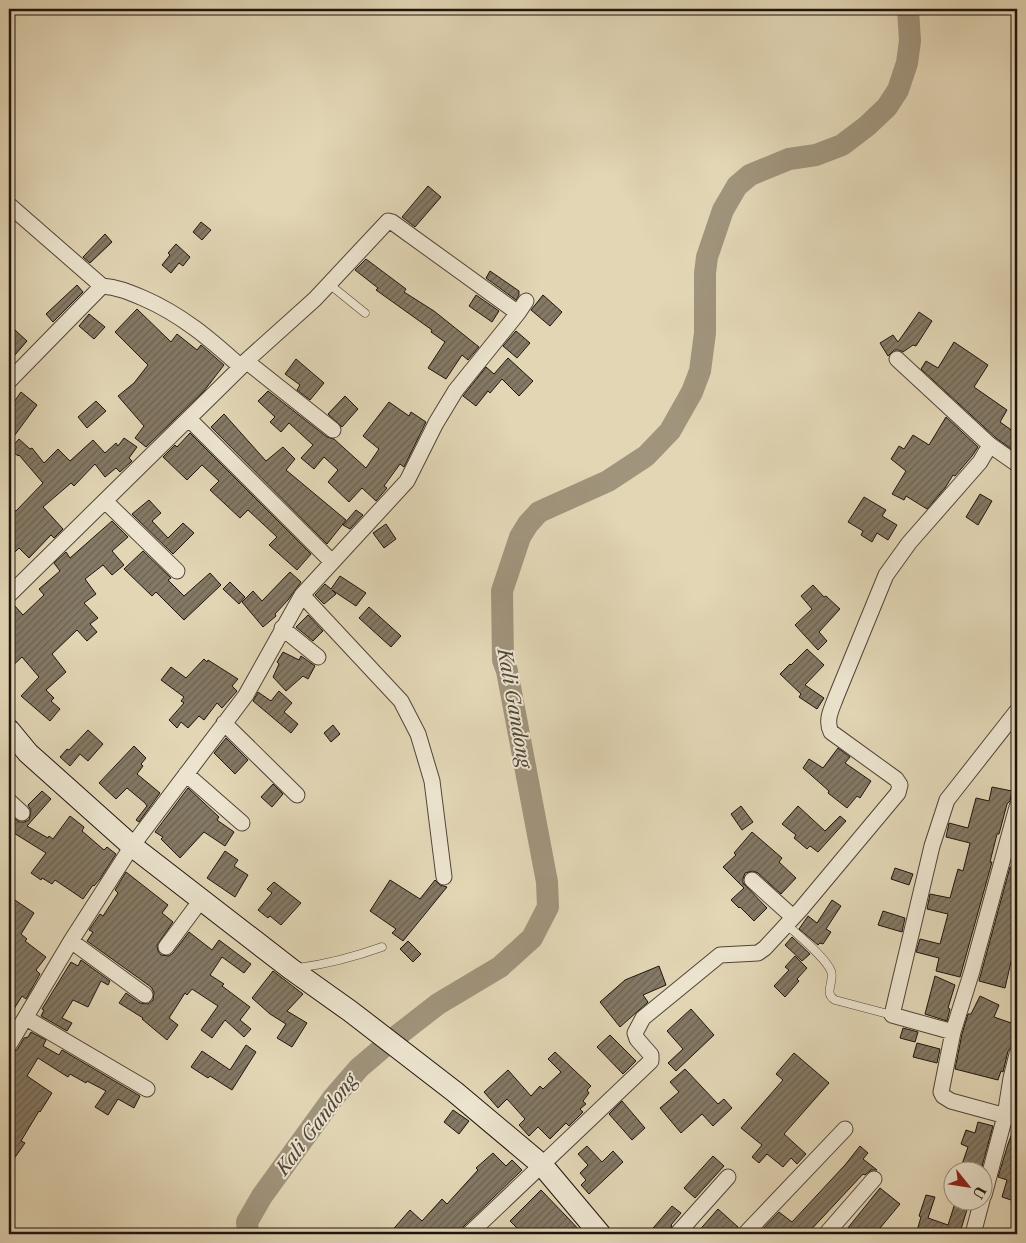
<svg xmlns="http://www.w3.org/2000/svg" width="1026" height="1243" viewBox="0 0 1026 1243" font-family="'Libre Caslon Text',serif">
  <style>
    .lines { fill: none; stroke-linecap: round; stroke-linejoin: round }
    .river { stroke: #a0947c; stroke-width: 22 }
    .building { fill: url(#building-hatch); stroke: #1f140e }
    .service-casing { stroke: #504438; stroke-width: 9 }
    .minor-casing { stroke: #504438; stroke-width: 17 }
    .secondary-casing { stroke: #1f140e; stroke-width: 23 }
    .service { stroke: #ece4cf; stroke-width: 8 }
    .minor { stroke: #ece4cf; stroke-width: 15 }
    .secondary { stroke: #ece4cf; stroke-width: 21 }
    .labels { text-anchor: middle; stroke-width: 4; stroke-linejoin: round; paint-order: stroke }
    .water-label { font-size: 19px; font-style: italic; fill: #53473a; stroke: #ece4cf }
  </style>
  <defs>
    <pattern id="building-hatch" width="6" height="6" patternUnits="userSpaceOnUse" patternTransform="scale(1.25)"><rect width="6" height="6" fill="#847965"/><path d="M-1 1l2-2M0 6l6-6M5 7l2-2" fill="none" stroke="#6b6252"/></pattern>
  </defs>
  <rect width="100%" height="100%" fill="#e2d6b5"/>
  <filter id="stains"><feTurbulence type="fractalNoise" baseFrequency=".004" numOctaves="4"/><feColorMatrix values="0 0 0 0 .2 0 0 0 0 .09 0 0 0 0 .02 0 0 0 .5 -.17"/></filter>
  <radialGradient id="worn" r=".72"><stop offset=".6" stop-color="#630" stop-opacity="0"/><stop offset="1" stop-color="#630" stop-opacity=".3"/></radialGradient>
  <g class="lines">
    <!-- river -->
    <path class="river" d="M248,1234L247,1222L262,1196L333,1098L359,1068L393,1039L438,1004L500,967L532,938L548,907L547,882L507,671L503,660L502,591L520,537L528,524L539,512L608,481L646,456L670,431L692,392L700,371L705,333V273L707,257L723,210L737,186L750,175L789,159L816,155L842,145L867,126L887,107L898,90L907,63L910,41L908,9"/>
  </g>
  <!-- building -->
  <path class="building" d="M428,186L441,197L415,227L402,217Z
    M201,222L211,230L202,240L193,232Z
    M105,234L112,242L90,263L83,257Z
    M176,244L190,257L183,266L179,263L171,273L162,265L170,255L168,253Z
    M366,259L406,289L404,292L434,311L479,347L468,360L462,355L446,379L428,368L445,342L431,332L432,330L376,290L378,288L355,270Z
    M490,271L519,291V295L516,300L486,278Z
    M77,285L83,292L53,322L46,314Z
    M476,295L499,311L492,322L469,306Z
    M543,295L562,312L550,326L531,310Z
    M137,309L171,342L177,334L197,350L201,345L224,365L204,391L146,447L135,438L144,426L118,396L134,383L148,365L115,332Z
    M919,312L932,321L916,346L913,345L903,352L899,350H894L888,356L880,343L893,335L898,342Z
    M89,314L105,327L94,339L79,326Z
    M15,330L27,341L9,362V338Z
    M516,331L530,343L517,358L503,346Z
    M954,342L988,365L974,387L1007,410L1000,422L1017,434V453L996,438L921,369L926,361L938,368Z
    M508,358L533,381L519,396L502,379L490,393L488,391L476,406L463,396L486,367L494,374Z
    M296,359L324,383L310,400L297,390L300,385L285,374Z
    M268,391L327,437L334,439L366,468L379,449L363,436L389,402L409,416L411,412L426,422L404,467L400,464L384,486L387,488L376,501L362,488L349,502L328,482L338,470L324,457L314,469L301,458L313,445L289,423L281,432L270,422L275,417L258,401Z
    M21,392L37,405L9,443V409Z
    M345,396L358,409L342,427L328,414Z
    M96,401L106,411L87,428L78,417Z
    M224,414L266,461L283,447L295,459L286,470L346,520L327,544L211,427Z
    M946,417L978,447L972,456L955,476L953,475L945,488L927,509L906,496L904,500L892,494L906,471L891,459L899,446L904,449L913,435L929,445Z
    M190,433L311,554L297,570L269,545L277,537L248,510L240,518L210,490L219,481L202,465L187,480L163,457L175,445L177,447Z
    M124,438L137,447L129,458L132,461L120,472L116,468L105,477L95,464L74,486L71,483L43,507L63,529L54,538L51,535L29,558L19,548L9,558V507L16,511L43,483L19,455L18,456L10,449L19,439L30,449L32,448L44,463L58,449L70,461L93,440L105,453L116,443L118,446Z
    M980,494L992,501L978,525L966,517Z
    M864,497L886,510L882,516L897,525L888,540L877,533L872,542L861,535L863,531L848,522Z
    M149,500L161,513L152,521L168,538L183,523L194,533L173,554L132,514Z
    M356,510L363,515L350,529L343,525Z
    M112,521L128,537L112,551L124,565L112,575L103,565L85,579L96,594L84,603L98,618L90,624L97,632L87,641L77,630L52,654L66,672L46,690L54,698L51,701L60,709L50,721L21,696L39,677L22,657L9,669V609L14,605L23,615L44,595L39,589L60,571L54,563L66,552L70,558Z
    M386,524L396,539L384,548L373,533Z
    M143,551L171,578L168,580L184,596L210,573L221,585L184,620L156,592L152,596L124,569Z
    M290,572L301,582L288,600L275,614L276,616L263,627L242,602L253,591L262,601Z
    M340,576L366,593L356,606L332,590L336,594L324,604L315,595L325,584L331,589Z
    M230,582L245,597L239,604L223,589Z
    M813,585L824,597L826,596L840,609L819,632L827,641L818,650L795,625L812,609L801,596Z
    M369,607L401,636L391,647L359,618Z
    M308,615L323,631L313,641L296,627Z
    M807,649L824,665L805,685L824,698L817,709L799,697L801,694L780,674L790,664L791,665Z
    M283,652L299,660L301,656L315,666L308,679L303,676L286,691L273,677L279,664L277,662Z
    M204,659L207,662L208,660L238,679L232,686L237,691L222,708L217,703L204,720L199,716L188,728L181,722L177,728L169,720L184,703L181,701L184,697L161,680L171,667L186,678Z
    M279,691L292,703L284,712L298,724L291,733L253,701L258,692L271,701Z
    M333,725L340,734L331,742L324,733Z
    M88,730L103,744L88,761L80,754L70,766L60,757L67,749L69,750Z
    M226,738L248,760L235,774L214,753Z
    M134,746L146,758L141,764L143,766L137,774L160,793L139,822L136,820L147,806L145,803L127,788L116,799L99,783Z
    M838,748L850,757L845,763L871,781L860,798L857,796L847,808L828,793L829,791L803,768L809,759L823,768Z
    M273,784L283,794L272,807L261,797Z
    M992,787L1012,791L1010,801L1007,804L999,834H997L990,862H992L960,977L936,971L939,958L916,952L920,939L940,944L948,914L927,909L930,894L950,898L958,869L963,871L970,843L946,837L949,823L968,828L976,798L989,801Z
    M188,788L219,817L217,820L234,832L225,846L204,832L180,858L161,839L163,837L155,832Z
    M42,791L51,799L27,826L48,838L49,836L53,839L70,816L84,827L82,831L104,850L107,847L116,854L100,879L94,886L93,885L83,899L55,880L52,884L42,878L41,880L31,873L46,853L9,830V814L19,822H24L29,820L31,811L28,805Z
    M741,806L753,822L742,830L731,814Z
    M798,806L825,831L840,816L846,821L818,852L810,846L807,849L794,838L796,835L782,824Z
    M752,832L782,858L779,862L796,878L781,894L758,873L753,871L745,873L743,879V883L767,908L754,921L740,907L739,908L731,900L744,888L723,867L736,855L734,853Z
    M225,851L238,860L234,866L248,875L235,897L207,878Z
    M1010,867L1017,869V936L1005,988L979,981Z
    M895,868L913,874L909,885L891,879Z
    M126,872L168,905L162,913L173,922L157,945L158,951L161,955L169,956L173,953L189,932L212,950L219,940L251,964L244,973L222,957L210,975L224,984L222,986L250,1007L240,1020L251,1029L244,1037L225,1020L212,1038L201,1030L218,1006L192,989L187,995L185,993L169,1018L178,1025L167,1040L142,1019L143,1018L119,1003L126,993L140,1003L148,1004L153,1000L154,992L151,987L87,941L93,932L89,930L100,914L103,916L118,893L115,890Z
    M390,880L420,899L435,880L440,885L447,887L403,941L392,933L396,929L370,911Z
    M274,882L301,903L281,925L270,916L268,918L258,910L272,893L267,889Z
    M9,896L34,913L21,934L27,939L25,941L46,957L36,970L40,974L26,999L22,996L9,1017Z
    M832,900L841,906L826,929L831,932L823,944L820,943L818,945L799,929L808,916L817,923Z
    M883,911L905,918L902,932L878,925Z
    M792,937L810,954L802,961L785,945Z
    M408,941L421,954L413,962L400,949Z
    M795,956L807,968L797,979L799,981L785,997L774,986L789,970L785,967Z
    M81,960L110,981L108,985L101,981L88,1007L73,1000L62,1018L72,1023L67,1031L41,1016L44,1010L42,1009L71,962L78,966Z
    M659,966L666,985L643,995L648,1002L620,1027L600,1002L625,980Z
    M273,971L303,994L287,1011L307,1023L292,1047L277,1038L286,1024L270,1014L252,998Z
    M935,976L955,985L948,1008L950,1009L947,1021L925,1014Z
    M980,996L999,1005L994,1017L1017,1025V1030L1012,1046L1008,1051L1003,1072L1001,1071L998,1080L955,1069L962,1034L968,1014H971Z
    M691,1009L714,1035L676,1071L668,1063L683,1049L667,1031Z
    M903,1028L918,1032L915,1042L900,1038Z
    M31,1032L46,1040L43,1046L59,1055L62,1050L140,1096L134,1108L118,1099L108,1115L95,1107L106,1091L87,1081L86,1083L70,1074L68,1077L38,1058L27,1076L52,1093L40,1112L39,1111L21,1141L25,1143L9,1166V1054L17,1050L24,1038L28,1037Z
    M610,1035L636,1061L623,1074L597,1047Z
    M917,1043L940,1049L937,1063L913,1057Z
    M246,1045L256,1052L232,1090L210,1076L208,1078L191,1067L202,1051L230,1070Z
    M555,1052L591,1086L587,1090L589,1093L583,1101L586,1104L580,1109L583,1112L569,1126L566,1123L550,1139L538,1127L529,1136L519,1125L525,1119L507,1099L498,1108L484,1092L508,1070L531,1096L540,1086L543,1089L561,1072L548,1059Z
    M794,1053L829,1083L784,1134L806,1154L797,1164L791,1158L783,1167L767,1154L759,1163L752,1157L762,1145L741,1128L783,1080L776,1074Z
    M685,1069L718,1104L724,1099L732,1108L713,1126L702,1114L681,1133L660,1108L679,1092L670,1082Z
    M622,1101L645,1128L632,1140L609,1114Z
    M453,1110L469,1121L459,1134L444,1122Z
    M978,1122L993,1126L981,1170H960L968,1147L961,1144L966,1130L975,1133Z
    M1014,1128H1017V1202L1002,1197L1007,1180L998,1177L1008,1144Z
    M587,1146L602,1162L613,1151L623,1162L589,1194L581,1185L586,1180L580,1173L588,1165L578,1154Z
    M860,1146L868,1153L863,1159L877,1170H871L865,1175L863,1174L807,1234H758L779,1212L792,1222L845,1165Z
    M493,1153L506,1166L512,1160L522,1170L463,1227L460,1234H389L410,1210L422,1221L442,1199L447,1204L478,1170L476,1168Z
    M713,1156L724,1166L695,1198L684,1188Z
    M880,1188L900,1204L875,1234H843Z
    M541,1190L567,1217L583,1234H523L510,1221Z
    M926,1195L935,1197L928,1218L948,1225L956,1200H970L961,1229L964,1230V1234H916L921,1217L919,1216Z
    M672,1206L681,1213L671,1225L672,1226L668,1234H648Z
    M718,1209L738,1227L736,1234H696Z"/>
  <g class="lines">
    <!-- service casing -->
    <g class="service-casing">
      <path id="service" d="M329,284L365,313
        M787,925C799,936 825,957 831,971C835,982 823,993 835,1000L892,1015
        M298,968C327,964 354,957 382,947"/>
    </g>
    <!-- minor casing -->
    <g class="minor-casing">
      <path id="minor" d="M9,205L102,286C117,287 129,292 143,298C182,315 210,339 241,367
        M897,359L990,445
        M246,361L333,430
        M9,381L102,286
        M189,419L332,562
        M105,501L177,571
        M9,595L241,367L246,361L315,299L388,221L392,222L518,313
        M302,595L401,701L418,734L432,781L444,877
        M282,628L318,657
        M224,723L297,795
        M186,774L242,823
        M9,801L22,813
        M1017,807L972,971L953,1032L941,1092L943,1096L951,1101L1017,1119
        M752,880L793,917
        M71,941L145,995
        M166,947L201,900
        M26,1018L147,1089
        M953,1032L892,1015L932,846L947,800L1017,711
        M9,1045L71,941L132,846L246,695L302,595L407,481L436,423L456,390L518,313L526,301
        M984,1195L1005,1116L1011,1078L1017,1054
        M469,1234L651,1061V1055L637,1039L635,1033L643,1018L720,955L758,953L765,948L801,909L898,793L900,785L896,779L831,732C825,720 832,708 836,697L886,575L909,543L980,462L990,445L1017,464
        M677,1234L728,1177
        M745,1234L845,1129
        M826,1234L874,1179
        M973,1234L982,1200"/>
    </g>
    <!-- secondary casing -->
    <g class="secondary-casing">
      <path id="secondary" d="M9,730L28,753L132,846L291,969L350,1011L455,1092L542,1165L600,1234"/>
    </g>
    <!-- service -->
    <use href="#service" class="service"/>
    <!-- minor -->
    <use href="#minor" class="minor"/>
    <!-- secondary -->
    <use href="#secondary" class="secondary"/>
  </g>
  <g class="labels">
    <!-- water labels -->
    <g class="water-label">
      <text transform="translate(515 708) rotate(80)" y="7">Kali Gandong</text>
      <text transform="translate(316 1124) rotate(-53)" y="7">Kali Gandong</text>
    </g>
  </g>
  <!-- margin -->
  <rect width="1026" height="1243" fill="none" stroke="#e2d6b5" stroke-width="30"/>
  <rect x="10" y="10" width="1006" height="1223" fill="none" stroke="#1f140e" stroke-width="2.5"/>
  <rect x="15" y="15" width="996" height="1213" fill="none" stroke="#1f140e"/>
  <!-- north arrow -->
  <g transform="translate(968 1186) rotate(120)"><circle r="24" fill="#ece4cf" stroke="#9a9182"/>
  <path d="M0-4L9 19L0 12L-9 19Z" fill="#8f2418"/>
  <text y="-8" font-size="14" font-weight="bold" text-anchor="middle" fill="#1f140e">U</text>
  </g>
  <rect width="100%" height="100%" filter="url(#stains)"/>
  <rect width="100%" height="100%" fill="url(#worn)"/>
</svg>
